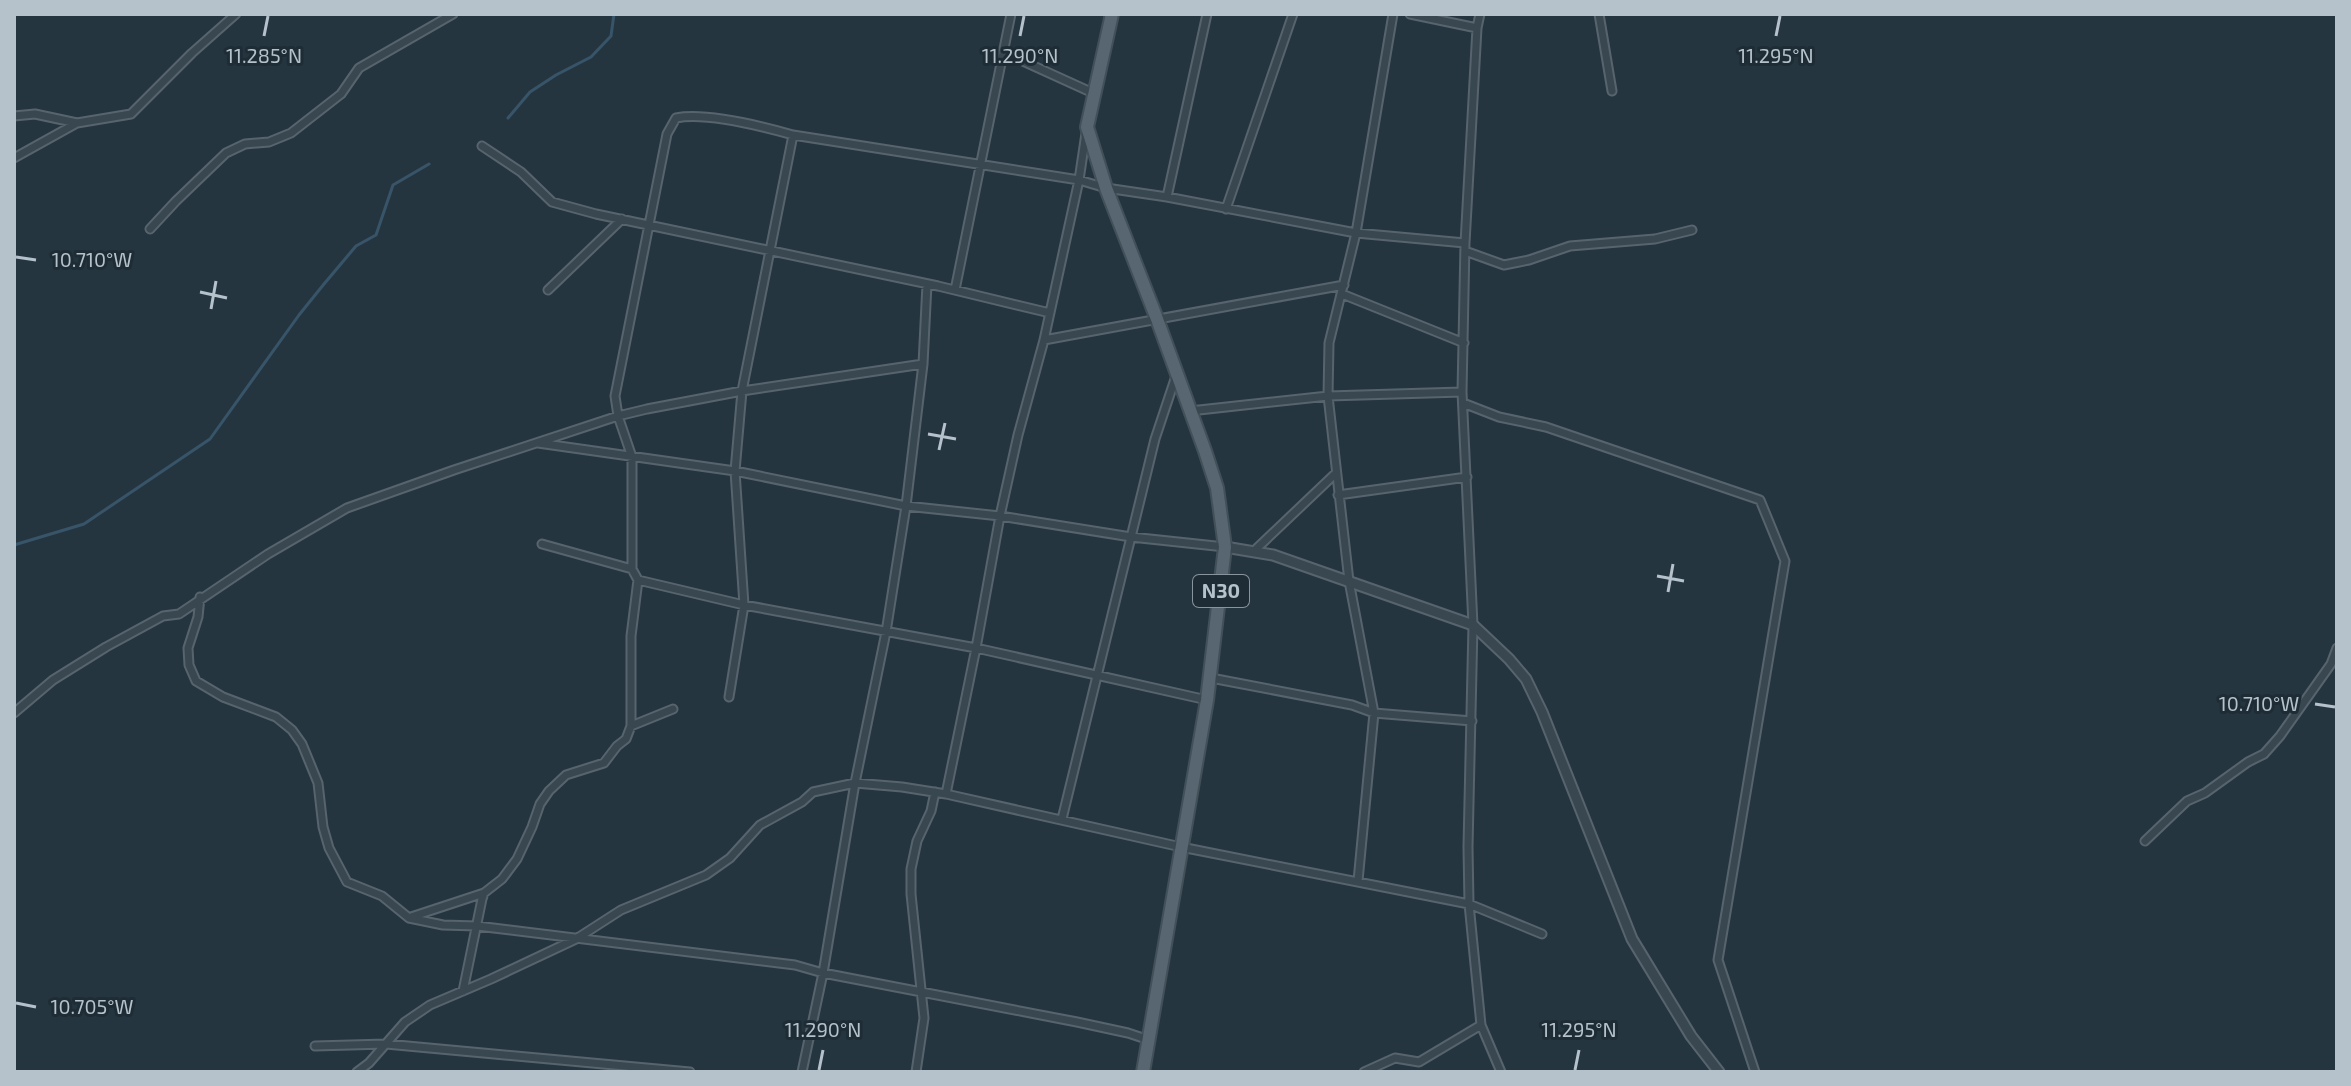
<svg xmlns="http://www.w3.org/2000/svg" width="2351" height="1086" viewBox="0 0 2351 1086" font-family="'Exo 2',sans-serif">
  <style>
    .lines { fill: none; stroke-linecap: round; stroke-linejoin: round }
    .stream { stroke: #385468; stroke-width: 3 }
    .minor-casing { stroke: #57646e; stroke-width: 11 }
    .tertiary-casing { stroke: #57646e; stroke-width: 13 }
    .primary-casing { stroke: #425059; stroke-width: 16 }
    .minor { stroke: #394750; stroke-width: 7 }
    .tertiary { stroke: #394750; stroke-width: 9 }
    .primary { stroke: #576670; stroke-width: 12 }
    .ticks { fill: none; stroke: #b5c1cb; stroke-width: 3 }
    .labels { text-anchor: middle; stroke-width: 6; stroke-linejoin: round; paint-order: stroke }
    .shield { fill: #1e2c35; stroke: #88949e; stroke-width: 2 }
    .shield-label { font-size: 20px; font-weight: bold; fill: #b5c1cb }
    .ticks-label { font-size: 20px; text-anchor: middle; fill: #b5c1cb; stroke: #1e2c35; stroke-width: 6; stroke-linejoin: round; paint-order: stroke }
  </style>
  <rect width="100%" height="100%" fill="#253540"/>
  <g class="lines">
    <!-- stream -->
    <path class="stream" d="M508,118L530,92L556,75L591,57L611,36L614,14
      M14,545L84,524L210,439L299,315L324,284L356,246L376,235L393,185L429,164"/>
    <!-- minor casing -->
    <g class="minor-casing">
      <path id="minor" d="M1410,14L1477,28
        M1480,14L1477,28L1465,243L1462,392L1473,625L1468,847L1469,904L1481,1025L1501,1072
        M1599,14L1612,91
        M1003,52L1093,93
        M14,116L35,114L77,123
        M482,146L521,172L552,202L596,214L938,286L1050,313
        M14,158L77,123L131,114L192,53L236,14
        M1167,197L1207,14
        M1226,209L1293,14
        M150,229L176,201L226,153L245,144L269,142L291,133L341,94L359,68L453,14
        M1465,251L1504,265L1529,260L1570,246L1655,239L1692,230
        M548,290L622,219
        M955,290L1011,14
        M1342,294L1464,343
        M1044,340L1344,285
        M1463,403L1499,417L1546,427L1760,500L1785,561L1718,960L1755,1072
        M1190,411L1328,396L1462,392
        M538,443L735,471L906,506L1000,516L1131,537L1225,547
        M1338,495L1467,477
        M542,544L632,569L638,580L744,605L976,648L1207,700
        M1254,551L1336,473
        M632,569V457L618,416L615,396L667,134L676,118C707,112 761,126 793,135L1079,180L1106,188L1167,197L1356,233L1465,243
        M638,580L631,636V726L673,709
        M200,597L198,617L188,648L189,665L196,681L223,697L276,717L292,730L302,744L318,783L323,827L329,848L347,882L382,896L409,918L443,925L477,926L795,965L823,973L1077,1022L1128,1033L1149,1040
        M1211,678L1352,705L1374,713L1472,721
        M729,697L744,605L735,471L742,391L793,135
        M14,713L53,680L106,647L163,616L179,614L268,554L347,508L454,470L618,416L647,409L742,391L923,364
        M946,794L976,648L1000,516L1018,435L1044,340L1079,180L1086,133
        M1062,819L1155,439L1176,376
        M2145,841L2187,801L2205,793L2248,762L2264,754L2280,736L2331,664L2337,648
        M1358,881L1374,713L1349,581L1328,396L1329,343L1356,233L1393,14
        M411,917L484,893
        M463,991L482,899L484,893L502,879L517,859L532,827L540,804L549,791L566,775L604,763L617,746L626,739L631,726
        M315,1046L386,1044L690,1072
        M357,1072L369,1063L405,1022L430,1005L491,979L576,939L621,910L706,875L730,858L760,825L802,802L813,792L855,783L902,787L946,794L1181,847L1469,904L1542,934
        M802,1072L823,973L855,783L886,632L906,506L923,364L927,284
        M916,1072L924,1018L911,894V869L917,841L931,811L935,792
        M1364,1072L1395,1058L1419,1062L1481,1025"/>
    </g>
    <!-- tertiary casing -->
    <g class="tertiary-casing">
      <path id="tertiary" d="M1225,547L1273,555L1473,625L1509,659L1526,679L1542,712L1632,939L1691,1036L1719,1072"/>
    </g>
    <!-- primary casing -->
    <g class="primary-casing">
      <path id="primary" d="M1112,14L1087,127L1106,188L1157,319L1205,451L1217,488L1225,547L1207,700L1143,1072"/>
    </g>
    <!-- minor -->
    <use href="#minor" class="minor"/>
    <!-- tertiary -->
    <use href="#tertiary" class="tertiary"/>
    <!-- primary -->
    <use href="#primary" class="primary"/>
  </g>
  <!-- ticks -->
  <path class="ticks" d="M264,36L268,16M1020,36L1024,16M1776,36L1780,16M16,257L36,260M200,292L227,298M211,309L216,281M928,434L956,439M939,450L945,423M1657,576L1684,581M1668,592L1673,564M2315,704L2335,707M16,1003L36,1007M819,1070L823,1050M1575,1070L1579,1050"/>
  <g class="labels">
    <!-- shield labels -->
    <rect class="shield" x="1193" y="575" width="56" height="32" rx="6"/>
    <g class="shield-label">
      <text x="1221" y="598">N30</text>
    </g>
  </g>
  <g class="ticks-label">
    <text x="264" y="63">11.285°N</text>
    <text x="1020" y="63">11.290°N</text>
    <text x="1776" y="63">11.295°N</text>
    <text x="92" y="267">10.710°W</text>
    <text x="2259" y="711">10.710°W</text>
    <text x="92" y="1014">10.705°W</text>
    <text x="823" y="1037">11.290°N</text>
    <text x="1579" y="1037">11.295°N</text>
  </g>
  <!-- border -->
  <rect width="2351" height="1086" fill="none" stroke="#b5c1cb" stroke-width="32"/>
</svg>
